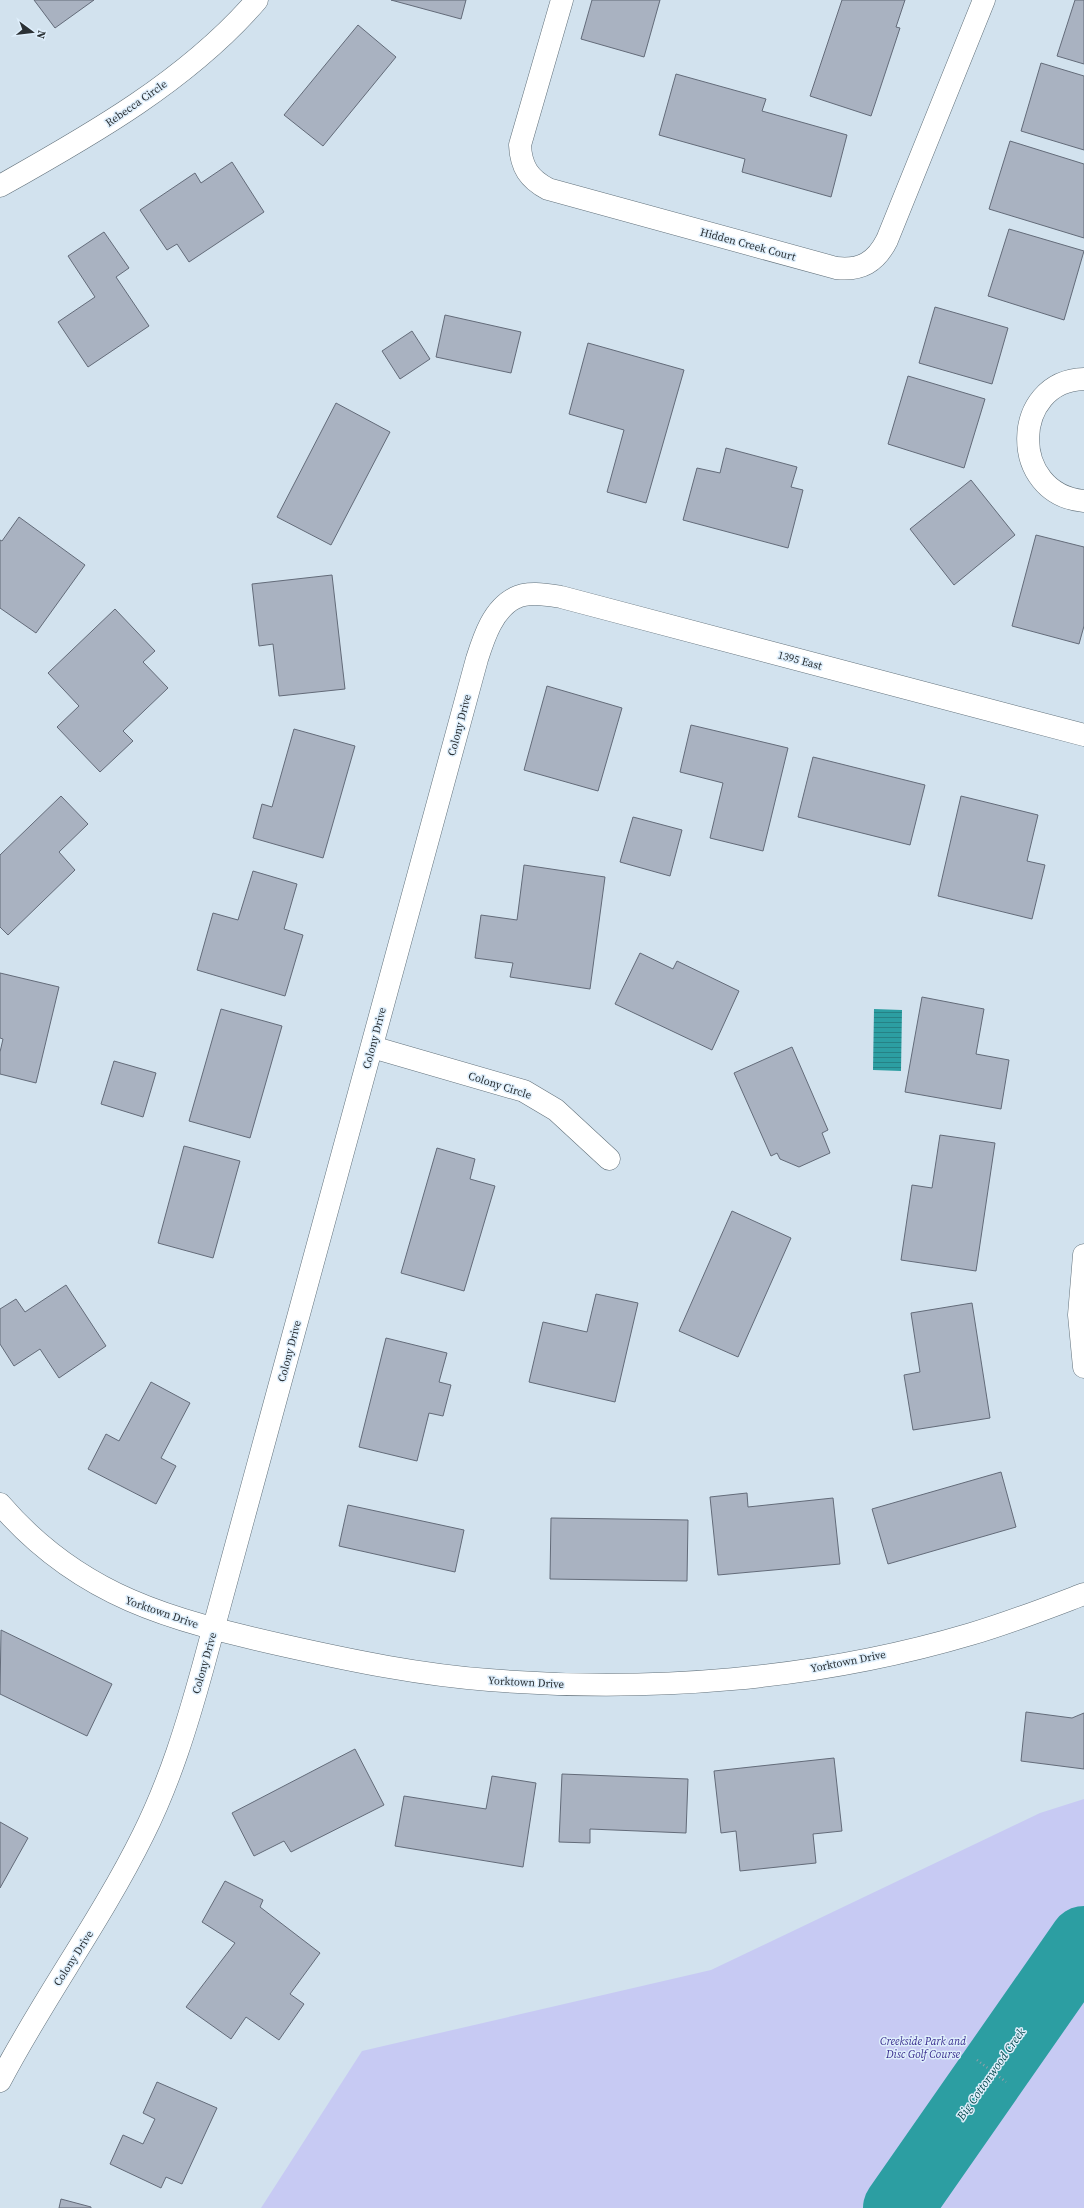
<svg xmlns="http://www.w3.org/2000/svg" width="1084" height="2208" viewBox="0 0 1084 2208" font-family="'Source Serif 4',serif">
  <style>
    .green { fill: #c7caf3 }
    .water { fill: url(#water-rules) }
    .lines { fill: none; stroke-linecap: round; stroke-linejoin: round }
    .river { stroke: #2c9ea2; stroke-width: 70 }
    .building { fill: #a9b2c1; stroke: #636b79 }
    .minor-casing { stroke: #62717b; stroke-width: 23 }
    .path { stroke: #94a0a9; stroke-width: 2.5; stroke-dasharray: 1 3; stroke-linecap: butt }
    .minor { stroke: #fff; stroke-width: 22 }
    .labels { text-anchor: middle; stroke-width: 3; stroke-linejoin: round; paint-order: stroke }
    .street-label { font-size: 11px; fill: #2b3135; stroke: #dfeffc }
    .park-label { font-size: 11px; font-style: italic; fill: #3a2e8e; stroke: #dfeffc }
    .water-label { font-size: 12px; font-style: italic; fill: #074a4d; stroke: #dfeffc }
  </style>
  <defs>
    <pattern id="water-rules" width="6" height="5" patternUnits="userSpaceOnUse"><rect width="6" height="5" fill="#2c9ea2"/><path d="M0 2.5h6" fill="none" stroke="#268185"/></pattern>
  </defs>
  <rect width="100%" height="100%" fill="#d2e2ee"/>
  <!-- green -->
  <path class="green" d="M1084,1799V2208H261L362,2051L711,1970L1040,1813Z"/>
  <!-- water -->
  <path class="water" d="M874,1009L902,1010L901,1071L873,1070Z"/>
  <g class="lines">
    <!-- river -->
    <path class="river" d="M898,2208L1084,1941"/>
  </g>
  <!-- building -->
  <path class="building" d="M34,0H94L55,28Z
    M391,0H466L461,19Z
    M592,0H660L644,57L581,39Z
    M842,0H905L896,27L900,28L871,116L810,96Z
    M1075,0H1084V64L1057,56Z
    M358,25L396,57L323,146L284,115Z
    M1041,63L1084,76V150L1021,131Z
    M676,74L766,99L762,111L847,135L831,197L742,172L745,159L659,135Z
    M1010,141L1084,164V238L989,209Z
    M232,162L264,212L189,262L177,244L167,250L140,210L195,173L201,183Z
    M1009,229L1084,251L1064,320L988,296Z
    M104,232L129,268L116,277L149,326L88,367L58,322L95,297L68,256Z
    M935,307L1008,328L992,384L919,363Z
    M445,315L521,332L511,373L436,357Z
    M412,331L430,359L400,379L382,351Z
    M588,343L684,370L646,503L607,492L624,430L569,414Z
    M908,376L985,399L964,468L888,444Z
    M336,403L390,432L331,545L277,517Z
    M726,448L797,467L791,487L803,490L788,548L683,520L697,468L720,473Z
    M971,480L1015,535L954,585L910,529Z
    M19,517L85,565L36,633L0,608V540L2,541Z
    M1036,535L1084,547V626L1079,644L1012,626Z
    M332,575L345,689L279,696L273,644L259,646L252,584Z
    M115,609L155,651L143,662L168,688L123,731L133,741L100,772L57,727L79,706L48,673Z
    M547,686L622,708L598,791L524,770Z
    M691,725L788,748L763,851L710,838L723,783L680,772Z
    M294,729L355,746L323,858L253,838L262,804L272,807Z
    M813,757L925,785L910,845L798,817Z
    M61,796L88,824L59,852L75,870L8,935L0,927V855Z
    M961,796L1038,815L1027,861L1045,865L1032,919L938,896Z
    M633,817L682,830L670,876L620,862Z
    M524,865L605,877L590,989L510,977L513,963L475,958L481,915L517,920Z
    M253,871L297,884L284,929L303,935L285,996L197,970L213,913L238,920Z
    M640,953L673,969L677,961L739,991L712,1050L615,1004Z
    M0,973L59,987L36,1083L0,1074V1052L3,1039L0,1038Z
    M922,997L984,1009L976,1054L1009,1060L1001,1109L905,1092Z
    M221,1009L282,1026L250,1138L189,1121Z
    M792,1047L828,1130L822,1133L830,1153L799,1167L780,1159L777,1153L771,1156L734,1073Z
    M114,1061L156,1073L143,1117L101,1104Z
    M940,1135L995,1143L976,1271L901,1260L912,1185L932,1188Z
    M184,1146L240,1161L213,1258L158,1243Z
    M437,1148L475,1159L470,1179L495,1186L464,1291L401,1273Z
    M732,1211L791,1238L738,1357L679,1331Z
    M66,1285L106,1346L59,1378L40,1349L14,1366L0,1344V1309L16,1299L25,1312Z
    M596,1294L638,1303L615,1402L529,1382L543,1322L587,1332Z
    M972,1303L990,1418L913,1430L904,1375L920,1372L911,1313Z
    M386,1338L447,1353L439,1382L451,1385L443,1416L429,1413L417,1461L359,1447Z
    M151,1382L190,1403L161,1458L176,1466L156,1504L88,1469L106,1434L119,1441Z
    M1001,1472L1016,1527L888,1564L872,1509Z
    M747,1493L748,1507L833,1498L840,1564L718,1575L710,1497Z
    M348,1505L464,1530L455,1572L339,1546Z
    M551,1518L688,1520L687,1581L550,1579Z
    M1,1630L112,1684L87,1736L0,1694Z
    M1026,1712L1072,1718L1084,1713V1769L1021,1761Z
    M355,1749L384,1805L291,1852L284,1841L254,1856L232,1813Z
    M834,1758L842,1831L813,1834L816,1863L740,1871L736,1831L721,1833L714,1771Z
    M562,1774L688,1779L686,1833L590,1829V1843L559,1842Z
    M492,1776L536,1783L523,1867L395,1846L404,1796L486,1809Z
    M0,1822L28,1838L0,1888Z
    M225,1881L263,1900L260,1907L320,1953L290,1994L304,2004L279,2040L246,2017L231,2039L186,2007L235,1943L202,1922Z
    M157,2082L217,2108L182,2184L166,2177L161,2188L110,2164L123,2135L143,2144L155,2119L143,2113Z
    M61,2199L91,2207V2208H59Z"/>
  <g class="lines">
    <!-- minor casing -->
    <g class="minor-casing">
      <path id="minor" d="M562,0L520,145C521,167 529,179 548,189L836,268C861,271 876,262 887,240L984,0
        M0,186C91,135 188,80 257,0
        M1084,379C1011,381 1008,494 1084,501
        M372,1047L524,1091L556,1110L609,1159
        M1084,1255L1079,1315L1084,1367
        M0,1504C80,1597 171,1620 286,1646C353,1661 421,1675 489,1680C649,1693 816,1680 971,1634C1009,1623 1047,1608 1084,1594
        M0,2081C44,1997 101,1920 143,1835C170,1781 187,1725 203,1667L477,659C484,637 493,609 515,598C528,591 548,595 561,597L1084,735"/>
    </g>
    <!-- path -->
    <path class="path" d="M977,2060L1006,2082"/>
    <!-- minor -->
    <use href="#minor" class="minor"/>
  </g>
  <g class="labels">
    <!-- street labels -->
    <g class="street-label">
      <text transform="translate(136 103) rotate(-35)" y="4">Rebecca Circle</text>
      <text transform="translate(748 244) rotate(15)" y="4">Hidden Creek Court</text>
      <text transform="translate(800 660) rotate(15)" y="4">1395 East</text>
      <text transform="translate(459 725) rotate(-75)" y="4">Colony Drive</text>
      <text transform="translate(374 1038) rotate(-75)" y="4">Colony Drive</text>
      <text transform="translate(500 1085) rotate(18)" y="4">Colony Circle</text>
      <text transform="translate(289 1351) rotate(-75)" y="4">Colony Drive</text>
      <text transform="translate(162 1612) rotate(19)" y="4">Yorktown Drive</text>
      <text transform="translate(848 1661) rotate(-11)" y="4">Yorktown Drive</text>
      <text transform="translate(204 1663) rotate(-74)" y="4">Colony Drive</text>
      <text transform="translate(526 1682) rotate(3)" y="4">Yorktown Drive</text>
      <text transform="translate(73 1958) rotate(-57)" y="4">Colony Drive</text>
    </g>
    <!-- park labels -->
    <g class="park-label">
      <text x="923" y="2045">Creekside Park and<tspan x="923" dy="13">Disc Golf Course</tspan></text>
    </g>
    <!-- water labels -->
    <g class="water-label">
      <text transform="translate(991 2074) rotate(-55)" y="4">Big Cottonwood Creek</text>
    </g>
  </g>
  <!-- north arrow -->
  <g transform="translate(32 32) rotate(105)" stroke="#dfeffc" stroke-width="3" paint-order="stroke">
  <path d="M0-3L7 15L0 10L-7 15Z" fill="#2b3135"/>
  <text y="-6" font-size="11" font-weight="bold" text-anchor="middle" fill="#2b3135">N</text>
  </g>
</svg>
